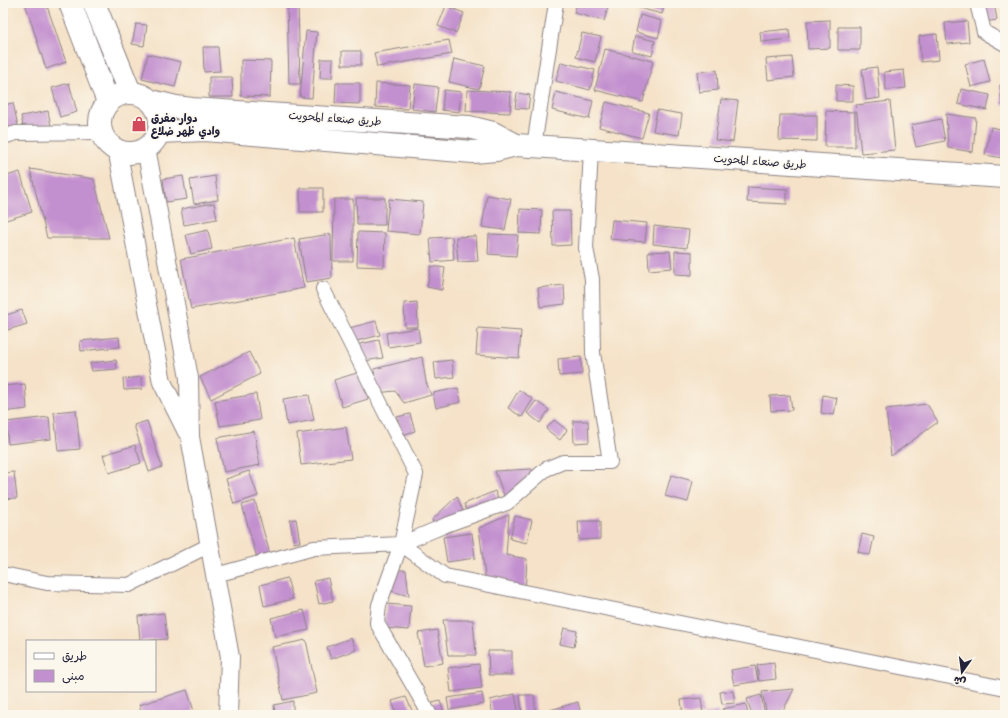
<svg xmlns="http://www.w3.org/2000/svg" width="1008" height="718" viewBox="0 0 1008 718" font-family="'Shantell Sans','Playpen Sans Arabic',sans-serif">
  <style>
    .building { fill: #c28fcf }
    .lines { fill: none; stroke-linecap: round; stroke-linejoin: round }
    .minor-casing { stroke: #8c8282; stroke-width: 16 }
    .tertiary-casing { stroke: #8c8282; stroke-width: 20 }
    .primary-casing { stroke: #8c8282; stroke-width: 24 }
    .minor { stroke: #fff; stroke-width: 14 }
    .tertiary { stroke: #fff; stroke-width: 18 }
    .primary { stroke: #fff; stroke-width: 22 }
    .labels { text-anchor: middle; stroke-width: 3; stroke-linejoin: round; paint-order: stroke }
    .poi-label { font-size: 11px; font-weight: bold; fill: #22223b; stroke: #fbf7ec; text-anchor: start }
    .street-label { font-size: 11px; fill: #22223b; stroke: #fbf7ec }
  </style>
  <rect width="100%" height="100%" fill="#fbf7ec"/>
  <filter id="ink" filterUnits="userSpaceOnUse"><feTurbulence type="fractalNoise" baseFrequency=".025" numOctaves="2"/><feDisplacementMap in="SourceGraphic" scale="8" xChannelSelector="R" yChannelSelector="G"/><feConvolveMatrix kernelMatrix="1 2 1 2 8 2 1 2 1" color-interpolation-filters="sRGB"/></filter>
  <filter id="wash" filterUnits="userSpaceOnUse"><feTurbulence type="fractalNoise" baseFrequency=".012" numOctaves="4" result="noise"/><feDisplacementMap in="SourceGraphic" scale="16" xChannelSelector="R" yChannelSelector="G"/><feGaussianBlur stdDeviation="0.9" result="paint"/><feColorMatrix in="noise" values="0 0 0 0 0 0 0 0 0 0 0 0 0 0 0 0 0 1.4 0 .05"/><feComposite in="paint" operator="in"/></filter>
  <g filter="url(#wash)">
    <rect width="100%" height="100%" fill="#f5e2c8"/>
    <g id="blocks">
      <!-- building -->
      <path class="building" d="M25,3H46L66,62L46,69Z
        M287,3H298L300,84H289Z
        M577,3L609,4L604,21L574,13Z
        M636,3H665L662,14L635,7Z
        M933,3H951V5H933Z
        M974,3H994L997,20L977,23Z
        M446,6L464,13L456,33L438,26Z
        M640,15L662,21L658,38L636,32Z
        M830,20V48L808,49L807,21Z
        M967,21L969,42L947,44L945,23Z
        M136,24L147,25L144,46L132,44Z
        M838,27H860V50H838Z
        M789,29L790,39L761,42L760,32Z
        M306,31L317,32L312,98L300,97Z
        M582,33L601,37L595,62L576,57Z
        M937,34L939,60L921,62L919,36Z
        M635,36L655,41L652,56L632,51Z
        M449,40L452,54L377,67L374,53Z
        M203,47H218L220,71L204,72Z
        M605,49L653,61L643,102L595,90Z
        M342,51H361V65H342Z
        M148,54L181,62L175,87L142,79Z
        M792,57L794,77L768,80L766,59Z
        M321,59H333L332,78H320Z
        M454,59L485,66L479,89L449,82Z
        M984,59L990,82L971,87L965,64Z
        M241,60L271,61L270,97L241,96Z
        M561,62L595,70L590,90L556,81Z
        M877,67L880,98L866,100L862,69Z
        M717,70L718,90L699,92L697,72Z
        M904,70L906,88L886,90L884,72Z
        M209,77H232L233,97H209Z
        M69,83L77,112L60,117L52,88Z
        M336,83H360V104L335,103Z
        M376,83L410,85L408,109L375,107Z
        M415,84L438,87L435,112L412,109Z
        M1005,84V105H1002L1000,85Z
        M836,85L853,86V101H836Z
        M961,89L990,95L987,110L958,104Z
        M444,90L461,92L459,112L442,110Z
        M467,90L511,92L510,113L466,111Z
        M556,92L593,101L589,119L552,110Z
        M517,93L530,95L528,109L515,108Z
        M721,99L738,101L733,142L715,140Z
        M890,101L895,150L861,153L856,105Z
        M606,102L649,113L642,138L599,127Z
        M13,103L20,135L3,139V105Z
        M657,110L682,114L679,135L653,131Z
        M48,111L51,126L24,131L21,116Z
        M826,111L855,112V147H825Z
        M946,114L976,118L973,152L948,148Z
        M780,115H817V141L779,140Z
        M941,119L945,141L916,147L911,125Z
        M991,127L1005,130V150L1003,158L985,155Z
        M30,169L94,179L109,238H47Z
        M20,172L32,212L6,220L3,212V177Z
        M183,176L187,199L166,202L163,179Z
        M215,176L218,200L194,204L190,180Z
        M748,187L787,189V204L747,202Z
        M300,188H323V212H300Z
        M487,195L511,199L505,230L482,227Z
        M356,198H385V225H357Z
        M334,199H353V261H333Z
        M389,199L423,202L420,234L386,231Z
        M214,203L217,219L184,225L181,209Z
        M520,209L542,210L541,234L519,233Z
        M552,211H570L571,245L553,246Z
        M612,220L647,223L645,242L610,239Z
        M654,226L689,230L687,248L653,244Z
        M208,230L212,249L191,254L186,235Z
        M358,232L385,233L384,267L357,266Z
        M331,234L332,278L306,282L299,239Z
        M489,234L518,235L516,256L488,254Z
        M476,236L478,261L458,262L456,237Z
        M452,237L454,260L432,262L430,238Z
        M294,238L304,288L191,309L181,259Z
        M670,251L672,268L649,270L648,252Z
        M675,251L692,252V275L675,274Z
        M431,266L445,268L442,290L427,287Z
        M564,285L565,304L540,307L538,288Z
        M417,302L418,327H405L404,303Z
        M22,310L27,324L4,331L3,316Z
        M376,321L380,335L353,342L349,328Z
        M418,328L420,342L388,347L386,333Z
        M478,328L521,331L519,358L476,355Z
        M119,337L120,347L81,351L80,341Z
        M379,340L383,358L358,362L355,345Z
        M249,352L260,374L211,399L200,377Z
        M422,357L426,382L431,395L404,403L395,391L376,393L374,369Z
        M581,357L582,374L559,376L558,359Z
        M116,360L117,369L92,371L90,363Z
        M452,360L454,377L436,379L434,362Z
        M360,372L368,399L342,407L334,380Z
        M141,377L142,389L124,390L123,379Z
        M25,384L27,409L3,412V386Z
        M458,388L461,402L436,408L433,393Z
        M519,390L533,399L522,417L508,408Z
        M256,394L260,420L220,426L215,401Z
        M309,395L314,420L287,425L283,399Z
        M790,395L792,410L771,411L770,396Z
        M823,395L837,398L834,415L821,413Z
        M536,401L549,410L540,423L527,413Z
        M927,404L938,422L891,456L886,409Z
        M76,410L80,449L58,451L54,412Z
        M410,414L415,431L402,435L397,417Z
        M49,417L51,439L8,444L6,422Z
        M554,420L567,430L560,440L546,429Z
        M147,421L162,467L149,472L134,425Z
        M573,421H588L589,442L574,443Z
        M346,427L351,459L301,465L297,434Z
        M254,431L260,465L224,472L217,438Z
        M135,445L141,463L109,473L103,455Z
        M531,469L535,473L505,498L495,471Z
        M249,471L258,496L234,504L226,479Z
        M14,472L17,498L3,499V473Z
        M671,475L693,481L688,502L665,496Z
        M495,491L502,508L472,521L464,504Z
        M457,496L468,524L438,536L432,520Z
        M255,501L270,554L257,558L242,505Z
        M509,515L506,555L527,559L525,594L486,584L479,528Z
        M515,516L532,520L527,543L510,539Z
        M296,519L300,542L294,543L290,520Z
        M578,521H600V539L579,540Z
        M472,533L475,558L447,562L443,537Z
        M862,534L874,537L870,555L858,552Z
        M397,570H406L409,596L391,591Z
        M287,578L293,599L264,606L260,585Z
        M328,578L333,601L319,604L314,581Z
        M386,604L411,606L409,630L384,628Z
        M304,610L309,630L275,637L271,618Z
        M164,613L167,639L140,641L138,616Z
        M443,620H473L476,655H448Z
        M564,628L577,631L574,647L560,644Z
        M437,630L443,663L424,666L418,633Z
        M351,638L356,650L331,659L327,647Z
        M306,640L317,693L283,700L272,647Z
        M488,651H512V675H489Z
        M774,663L776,679L759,681L757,665Z
        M479,664L482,688L451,692L448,668Z
        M755,666L758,681L734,685L731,670Z
        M794,689L781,715H767L762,692Z
        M187,690L194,711L180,715H142L139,705Z
        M733,691L735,703L722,704L720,692Z
        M482,693L484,704L449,710L447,698Z
        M515,694L519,715H493L490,700Z
        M520,695H534L536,715H522Z
        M761,695L765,715H752L747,699Z
        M406,697L414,715H397L392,701Z
        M701,698L703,714L683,715L681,700Z
        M293,701V715H275L274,705Z
        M440,701L445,715H428L425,705Z
        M578,702L581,715H544L543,712Z
        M746,704L748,715H725L723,709Z
        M718,711V715H704V714Z"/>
    </g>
  </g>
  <g filter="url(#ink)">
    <use href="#blocks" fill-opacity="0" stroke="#8c8282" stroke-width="1"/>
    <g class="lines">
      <!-- minor casing -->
      <g class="minor-casing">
        <path id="minor" d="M977,3L984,32L1005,44
          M3,137L16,133L101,132
          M534,146L556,3
          M323,289L416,474L401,544L379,605L377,623L430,715
          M401,544L445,576L1005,688
          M3,574L47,583L129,585L210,545
          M216,575L314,548L401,544L446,525L507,503L546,469L563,462H610L593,353L592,279L586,248L591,150"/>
      </g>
      <!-- tertiary casing -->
      <g class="tertiary-casing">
        <path id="tertiary" d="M146,148L189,378L190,437L230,657L228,715
          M117,149L162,382L187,432"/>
      </g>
      <!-- primary casing -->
      <g class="primary-casing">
        <path id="primary" d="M70,3L108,102
          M94,3L130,92
          M100 123a30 30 0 1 1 60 0a30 30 0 1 1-60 0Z
          M151,101L176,107L192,109L469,127L493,133L516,145
          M159,132L205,130L473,152L496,150L516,145L1005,177"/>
      </g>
      <!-- minor -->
      <use href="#minor" class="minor"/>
      <!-- tertiary -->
      <use href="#tertiary" class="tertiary"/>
      <!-- primary -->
      <use href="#primary" class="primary"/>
    </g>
  </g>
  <!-- icons -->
  <defs>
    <g id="shop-bare" transform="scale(1.2)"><path d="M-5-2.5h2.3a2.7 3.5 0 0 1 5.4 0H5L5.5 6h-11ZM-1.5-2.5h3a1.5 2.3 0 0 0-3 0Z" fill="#d1495b" stroke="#fbf7ec" stroke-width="2.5" paint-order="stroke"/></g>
  </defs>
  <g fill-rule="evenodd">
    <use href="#shop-bare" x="139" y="124"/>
  </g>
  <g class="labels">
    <!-- poi labels -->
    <g class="poi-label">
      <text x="151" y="122">دوار مفرق<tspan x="151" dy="13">وادي ظهر ضلاع</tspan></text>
    </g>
    <!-- street labels -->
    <g class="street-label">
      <text transform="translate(335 118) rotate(4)" y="4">طريق صنعاء المحويت</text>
      <text transform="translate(760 161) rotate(4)" y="4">طريق صنعاء المحويت</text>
    </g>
  </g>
  <!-- margin -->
  <rect width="1008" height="718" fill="none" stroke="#fbf7ec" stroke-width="16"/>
  <!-- legend -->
  <rect x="26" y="640" width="130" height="52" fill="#fbf7ec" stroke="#a4a2a5"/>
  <rect x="34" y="653" width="20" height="6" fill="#ffffff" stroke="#a4a2a5"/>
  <text x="62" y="660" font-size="12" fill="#22223b">طريق</text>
  <rect x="34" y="670" width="20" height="12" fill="#c28fcf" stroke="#a4a2a5"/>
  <text x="62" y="680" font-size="12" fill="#22223b">مبنى</text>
  <!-- north arrow -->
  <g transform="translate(962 672) rotate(194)" stroke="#fbf7ec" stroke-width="3" paint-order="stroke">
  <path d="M0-3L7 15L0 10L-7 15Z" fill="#22223b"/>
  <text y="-6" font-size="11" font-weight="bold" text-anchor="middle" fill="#22223b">ش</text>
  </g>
</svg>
